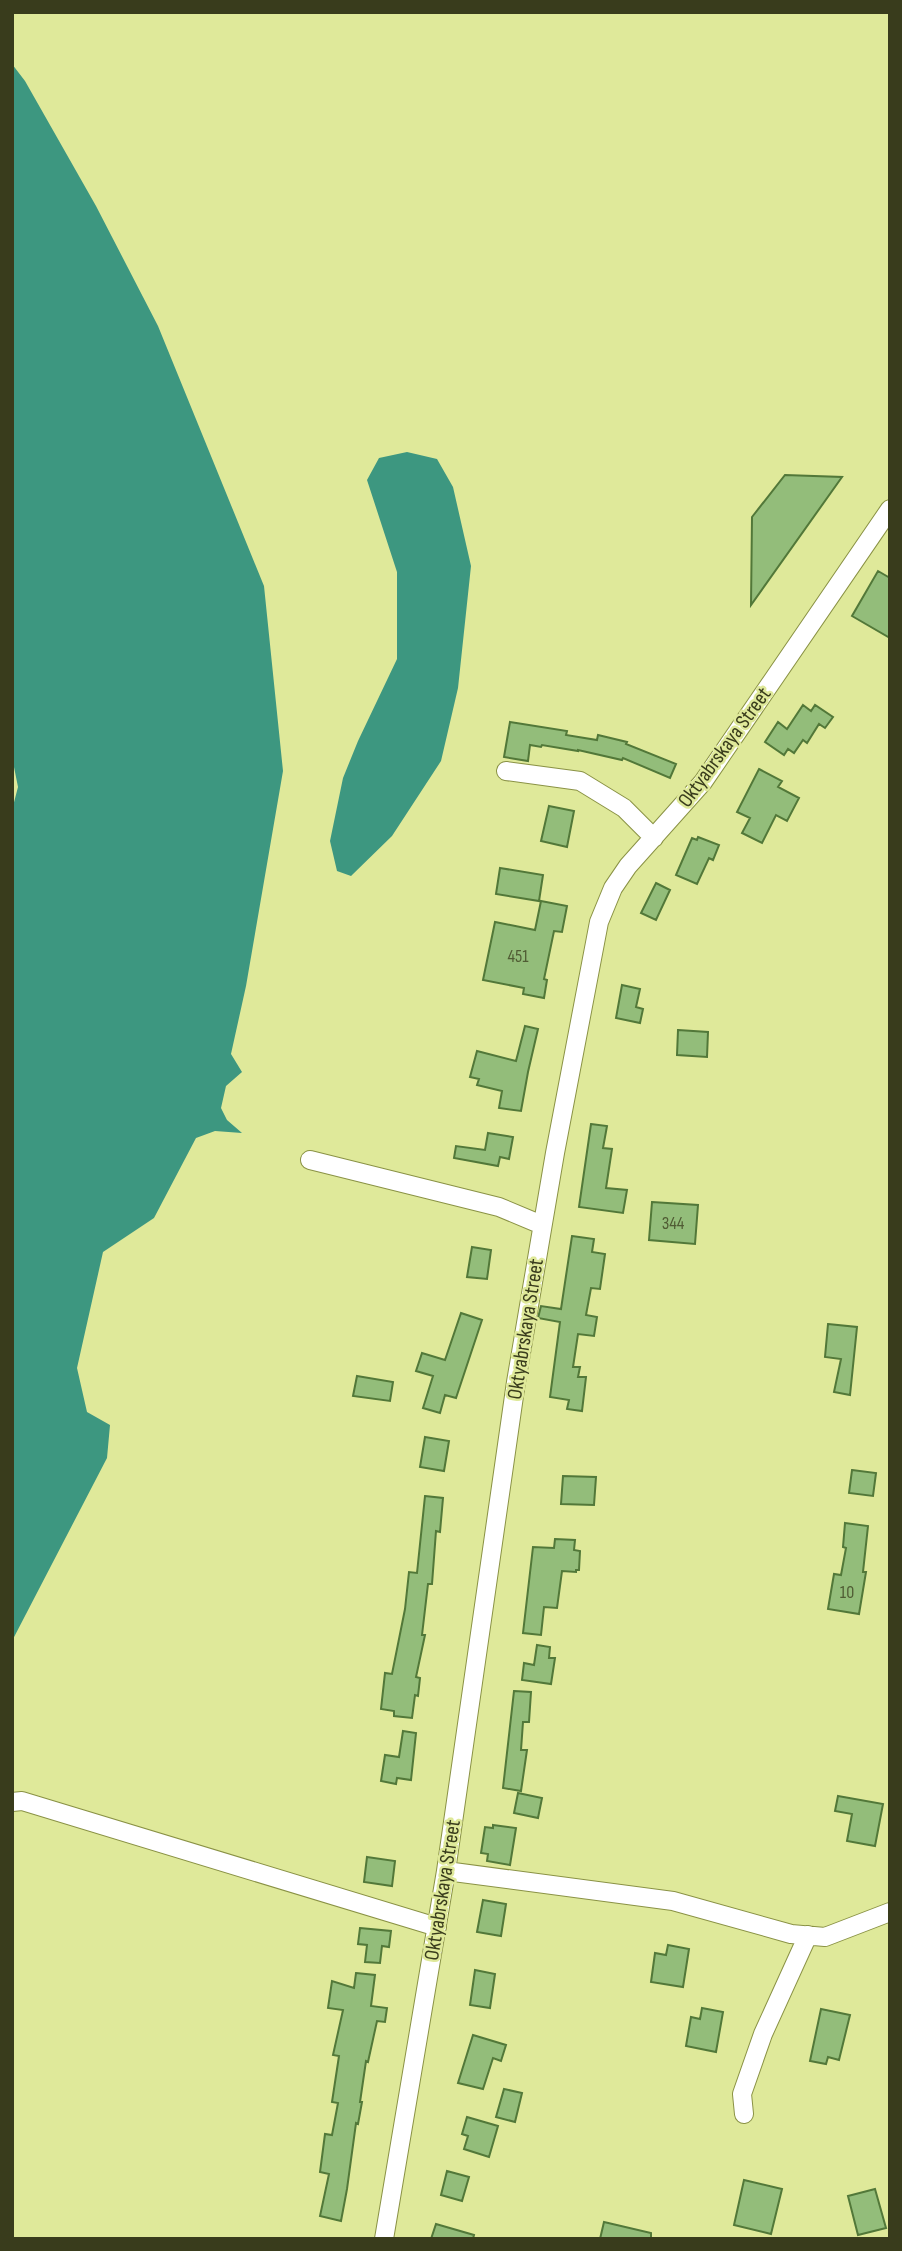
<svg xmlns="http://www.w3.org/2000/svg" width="902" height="2251" viewBox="0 0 902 2251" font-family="'Sofia Sans Condensed',sans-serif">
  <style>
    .water { fill: #3d9780 }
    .building { fill: #93bd7a; stroke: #527839; stroke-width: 2 }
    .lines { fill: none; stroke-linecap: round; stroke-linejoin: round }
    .minor-casing { stroke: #8a9245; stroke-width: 20 }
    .minor { stroke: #fff; stroke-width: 18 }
    .labels { text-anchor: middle; stroke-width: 5; stroke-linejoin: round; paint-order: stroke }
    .number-label { font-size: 18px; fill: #505c34 }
    .street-label { font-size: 21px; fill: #393c1c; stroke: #dfe99a }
  </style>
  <rect width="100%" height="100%" fill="#dfe99a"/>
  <!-- water -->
  <path class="water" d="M12,64L25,81L96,206L158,326L264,586L283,771L246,986L231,1054L242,1072L226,1086L221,1108L227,1120L242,1133L215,1131L196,1138L154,1218L103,1252L77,1368L87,1412L110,1425L107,1458L12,1641V810L18,787L12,757Z
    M407,452L437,459L453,487L471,566L458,688L441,761L392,836L351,876L337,871L330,841L343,778L358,741L397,659V572L367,480L379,458Z"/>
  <!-- building -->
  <path class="building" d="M785,475L842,477L751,605L752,517Z
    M878,571L890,578V638L852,616Z
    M803,705L811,711L815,705L833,717L825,728L819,724L807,743L803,740L794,753L788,749L784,755L765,742L778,722L787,729Z
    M510,722L567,731L566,735L597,740L598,735L627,742L626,744L676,764L670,778L623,758L622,760L578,750V751L542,745L541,747L530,745L528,761L504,757Z
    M759,769L782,781L778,787L799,798L787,821L776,815L762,843L742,833L750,818L737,812Z
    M549,806L574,811L567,847L541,841Z
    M698,837L719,845L713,860L709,858L697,884L676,875L692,838L697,840Z
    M500,868L543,875L539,901L496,894Z
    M656,883L670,890L656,920L641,913Z
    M541,901L567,906L562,932L554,931L544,979L547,980L544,998L523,994L524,988L483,980L495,922L535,930Z
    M622,985L640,989L636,1007L643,1009L640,1023L616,1018Z
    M525,1026L538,1029L528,1072L521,1111L499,1108L502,1091L477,1085L479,1079L470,1077L477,1051L516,1061Z
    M678,1030L708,1032L707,1057L677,1055Z
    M591,1124L607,1126L603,1148L612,1149L606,1188L627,1190L623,1213L579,1207Z
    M488,1133L513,1137L509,1159L500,1157L498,1166L454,1158L456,1146L485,1150Z
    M652,1202L698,1205L695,1244L649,1240Z
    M572,1236L594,1239L592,1252L605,1254L600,1289L591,1288L586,1315L597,1317L594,1336L578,1334L573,1367H580L578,1377H586L582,1411L567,1409L569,1400L550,1397L560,1322L538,1318L541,1306L561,1309Z
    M472,1247L491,1250L487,1279L467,1277Z
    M461,1313L482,1320L456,1398L445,1395L440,1413L423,1408L433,1376L416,1371L422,1353L445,1360Z
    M828,1324L857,1327L850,1395L834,1392L841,1359L825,1357Z
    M357,1376L393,1382L390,1401L353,1396Z
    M425,1437L449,1441L444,1471L420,1467Z
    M852,1470L876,1473L873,1496L849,1493Z
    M563,1476L596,1477L594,1505L561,1504Z
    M425,1496L443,1498L440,1532L436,1531L432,1584H428L422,1635H425L416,1677L420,1678L418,1696L415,1695L412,1718L394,1716V1711L381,1709L385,1673L392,1674L405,1609L409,1572L417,1573Z
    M845,1523L868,1526L863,1572H866L859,1614L828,1609L834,1574L841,1575L846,1548L843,1547Z
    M555,1539L575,1540L574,1550L580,1551L579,1570H576V1572L562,1571L557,1608L544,1607L541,1635L523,1633L533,1547L554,1548Z
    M537,1645L550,1647L549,1658H555L551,1684L522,1680L524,1663L534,1665Z
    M514,1691L531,1692L529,1722H523L521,1750H527L521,1791L503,1788Z
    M403,1731L416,1733L411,1780L397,1778L396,1784L381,1781L385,1755L399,1757Z
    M518,1793L542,1798L538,1818L514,1813Z
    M838,1796L883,1804L875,1846L847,1841L852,1814L835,1811Z
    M493,1825L516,1828L510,1865L487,1861L488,1854L481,1853L485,1827L493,1828Z
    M367,1857L395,1861L392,1886L364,1882Z
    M483,1900L506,1904L501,1936L477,1932Z
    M360,1928L391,1931L389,1947L382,1946L380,1963L365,1962L367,1945L358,1944Z
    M668,1945L689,1949L683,1987L651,1982L655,1953L666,1955Z
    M475,1970L495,1974L490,2008L470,2005Z
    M356,1973L375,1975L371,2006L387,2008L385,2022L377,2021L368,2062L366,2061L360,2102H362L358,2124L356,2123L347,2189L341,2221L320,2216L329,2174L320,2172L325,2134L332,2135L338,2103L332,2102L339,2056L333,2055L343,2010L328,2008L332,1981L354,1988Z
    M702,2008L723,2012L716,2052L686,2046L691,2017L700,2019Z
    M821,2009L850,2015L839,2060L828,2057L826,2064L810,2061Z
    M473,2035L506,2045L501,2061L493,2058L483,2089L458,2083Z
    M504,2089L522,2093L515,2122L496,2117Z
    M467,2117L498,2126L489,2157L464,2149L468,2136L462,2134Z
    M447,2171L469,2177L462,2201L441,2195Z
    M744,2180L782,2189L771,2234L734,2225Z
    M875,2189L886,2228L858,2235L848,2196Z
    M604,2222L651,2233V2239H600Z
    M436,2224L474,2235L473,2239H431Z"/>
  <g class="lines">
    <!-- minor casing -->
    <g class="minor-casing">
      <path id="minor" d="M506,771L580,781L624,808L654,838
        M310,1160L499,1207L542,1225
        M12,1802L22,1801L437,1927
        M446,1871L673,1901L791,1934L825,1937L890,1912
        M744,2114L742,2094L763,2034L808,1935
        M384,2239L446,1871L516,1382L555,1153L599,922L613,888L628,866L703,782L890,509"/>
    </g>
    <!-- minor -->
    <use href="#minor" class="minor"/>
  </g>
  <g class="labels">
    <!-- number labels -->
    <g class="number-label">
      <text x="518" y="962">451</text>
      <text x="673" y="1229">344</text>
      <text x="847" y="1598">10</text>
    </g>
    <!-- street labels -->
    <g class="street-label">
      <text transform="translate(724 747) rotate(-54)" y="7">Oktyabrskaya Street</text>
      <text transform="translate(525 1329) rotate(-81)" y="7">Oktyabrskaya Street</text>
      <text transform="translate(442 1890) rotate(-81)" y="7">Oktyabrskaya Street</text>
    </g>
  </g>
  <!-- border -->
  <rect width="902" height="2251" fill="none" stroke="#393c1c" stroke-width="28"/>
</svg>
